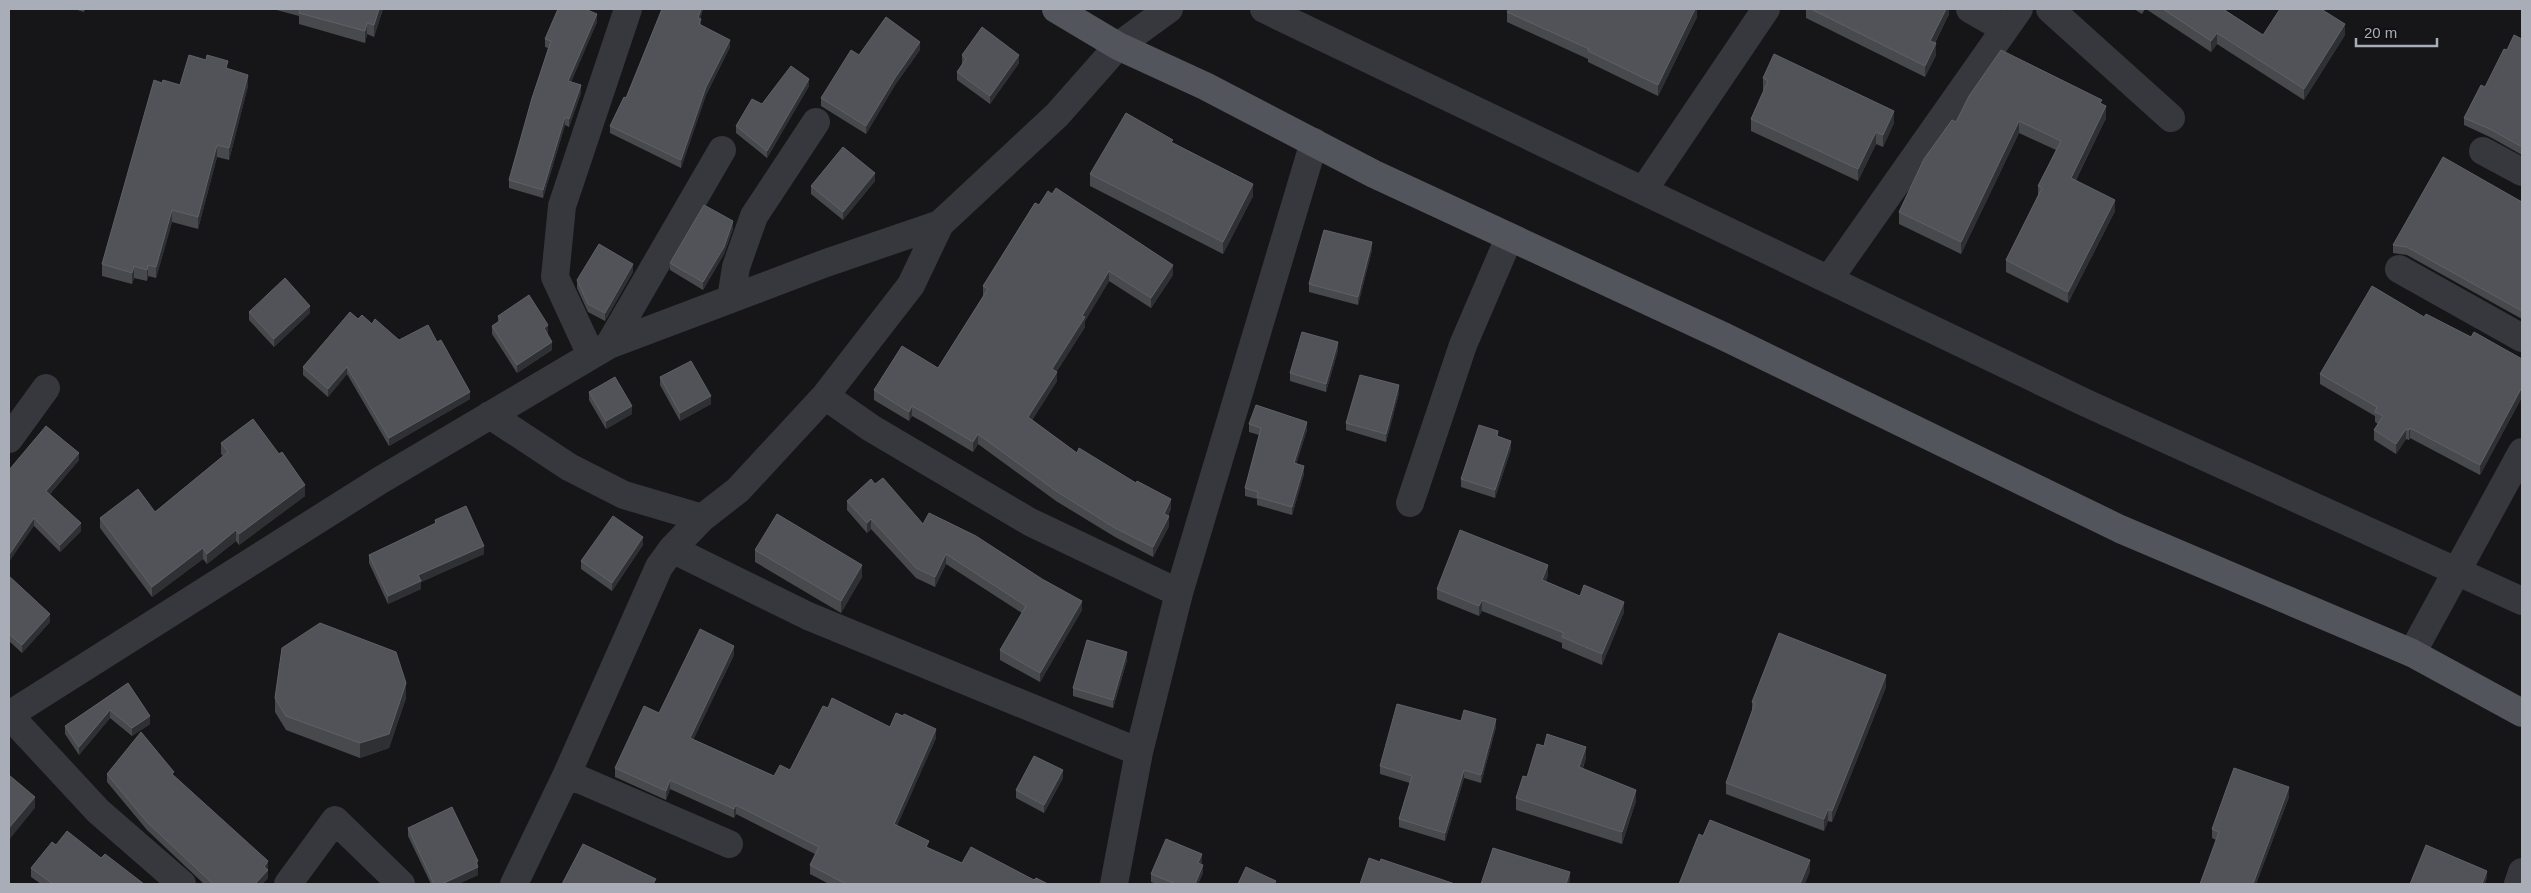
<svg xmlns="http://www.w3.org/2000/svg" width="2531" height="893" viewBox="0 0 2531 893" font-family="Helvetica,sans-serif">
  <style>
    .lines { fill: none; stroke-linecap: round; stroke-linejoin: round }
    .minor { stroke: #37383d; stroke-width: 28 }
    .major { stroke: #53555c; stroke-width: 28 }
    .wall { fill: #47494d }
    .shaded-wall { fill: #2f3033 }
    .building { fill: #525359; stroke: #5f6168 }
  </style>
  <rect width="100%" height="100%" fill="#161618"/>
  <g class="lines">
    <!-- minor -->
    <path class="minor" d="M1264,9L2086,403L2522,601
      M1970,9L2005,29
      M2050,9L2171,118
      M2483,151L2522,172
      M1643,191L1766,9
      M2399,269L2522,338
      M1829,279L2019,9
      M731,299L736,267L754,216L816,122
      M609,345L722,150
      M591,355L555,277L562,206L628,9
      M825,396L871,428L1030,522L1179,593
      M490,415L569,467L624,495L702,518
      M9,439L46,388
      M1410,503L1463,345L1509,238
      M672,549L808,616L1139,752
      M2412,653L2522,452
      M9,715L379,481L609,345L826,263L940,224L1057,115L1118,46L1169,9
      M9,715L98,811L182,884
      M567,774L729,844
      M288,884L335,820L401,884
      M514,884L567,774L659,567L672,549L702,518L738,490L825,396L911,285L940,224
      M1114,884L1139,752L1179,593L1314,142
      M2518,884L2522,872"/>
    <!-- major -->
    <path class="major" d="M1056,9L1118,46L1205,86L1374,174L1723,336L2120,529L2412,653L2522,713"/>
  </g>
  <!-- wall -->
  <path class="wall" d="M74,9H85L84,12Z
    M273,9H383L374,37L367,34L365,43L299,24V16Z
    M483,9H497V10Z
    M662,9H703L700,19L701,25L730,47L706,95L681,168L610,133V126L626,98Z
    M1697,9V17L1658,96L1588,62V59L1507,22V12Z
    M1806,9H1949V14L1935,43L1936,55L1925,77L1806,18Z
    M2134,9H2145L2142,14Z
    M2146,9H2223L2263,35H2345L2304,100L2217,44L2211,52Z
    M597,22L571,82L581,93L569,127L565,125L543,198L509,188V180L548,48L545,47V39Z
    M2522,39V155L2490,137L2464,125V118L2485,87L2507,50Z
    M920,50L895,85L866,134L821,106V98L859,55Z
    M962,55L1019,63L990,104L957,80V72L962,64Z
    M228,69L248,86L229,160L217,157L198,229L172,222L156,278L148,276L147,281L134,278L132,284L102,276V264L162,83L180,85Z
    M1763,78L1894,123L1883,147L1876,144L1858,181L1751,131V119L1764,90H1763Z
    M809,86L767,158L736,133V126L762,104Z
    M2102,104L2106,118L2076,180L2115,211L2068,303L2006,272V260L2038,196V186L2056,150L2019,133L1961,254L1899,224V212L1956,122Z
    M1173,143L1253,196L1223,254L1090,186V174Z
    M875,181L843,220L811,194V186Z
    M2522,202V319L2407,255L2393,253V245Z
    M1035,203L1173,275L1151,308L1109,281L1085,321V327L1057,371V381L1032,420L1077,453L1171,509L1168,516L1169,526L1153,557L1115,537L1056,501L978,444L973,452L923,422L912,416L909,421L874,400V390L938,368L983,296V286Z
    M733,229L724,254L703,290L670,270V263Z
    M1372,250L1358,305L1309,292V284Z
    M633,272L605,321L588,312L577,288V280Z
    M249,312L310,313L274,347L249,320Z
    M498,316L548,333L547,334L552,350L517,373L492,334V326L498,322Z
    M2424,317L2471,337L2522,359V397L2480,475L2410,438L2409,440L2406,439L2396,454L2374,440V430L2378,424L2375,422V416L2320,384V374Z
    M358,319L372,324L399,340L437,342L470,399L389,446L347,374L328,397L303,375V367Z
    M1338,350L1326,392L1290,381V373Z
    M660,377L711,404L680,421L660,385Z
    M589,392L632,414L606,429L589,400Z
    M1399,393L1386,442L1346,430V423Z
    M1249,424L1307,430L1296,464L1304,474L1292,515L1257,505V499L1245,496V488L1259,435L1249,432Z
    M1498,437L1511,449L1495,498L1461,487V479Z
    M221,443L305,496L239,545L236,541L207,564L203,559L152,597L100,528V518L155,512L223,456L221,454Z
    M79,460L50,494L81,531L60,552L34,526L9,470Z
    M875,484L923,524L1082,610L1040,682L1000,660V650L1022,613L946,564L935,587L916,578L871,529L867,533L847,510V501Z
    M435,520L484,554L421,582V589L388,604L369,563V555L435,524Z
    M643,545L612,591L581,569V561Z
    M755,550L862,577L841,613L755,562Z
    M1548,575L1546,581L1580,596L1624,612L1602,665L1562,648V643L1482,611L1479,616L1437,599V589Z
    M9,576L50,622L22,653L9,641Z
    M734,655L693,739L774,776L790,770L828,708L890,727L936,738L897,825L929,848L962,863L1048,884H829L810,874V865L815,854L736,814L734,818L670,789L666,800L615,777V768L659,713Z
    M1127,660L1113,708L1073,696V688Z
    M128,683L150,724L132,736L110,718L79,755L65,734V726Z
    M1886,687L1832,822L1828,821L1824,831L1726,794V783L1752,713V702Z
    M275,698H406L389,748L360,758L286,730L275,712Z
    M1461,721L1496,727L1481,783L1464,778L1445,841L1399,827V819L1410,783L1380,774V766Z
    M1586,758L1583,768L1636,801L1622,844L1516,810V798L1527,777Z
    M107,774L174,776L268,869L267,870L268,878L262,884H204L147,830L107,782Z
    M1063,778L1044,813L1016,798V790Z
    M2289,797L2256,884H2200L2216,840L2212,838V829Z
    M408,828L478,861V875L458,884H431L408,836Z
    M56,845L101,858L144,884H41L31,877V868Z
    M1202,862L1201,864L1203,873L1198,884H1157L1151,882V874Z"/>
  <!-- shaded-wall -->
  <path class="shaded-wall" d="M379,9H383L374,37V25Z
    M701,9H703L698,26V18Z
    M1693,9H1697V17L1658,96V85Z
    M1946,9H1949V14L1930,52V41Z
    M597,14V22L568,89V81Z
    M367,23V34L365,43V31Z
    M2345,24V35L2304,100V89Z
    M2217,33V44L2211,52V41Z
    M730,40V47L706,95L681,168V160L706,87Z
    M920,42V50L895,85L866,134V126L895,78Z
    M1936,43V55L1925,77V66Z
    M1019,55V63L990,104V96Z
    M248,75V86L229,160V148Z
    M809,79V86L767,158V151Z
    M581,85V93L569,127V119Z
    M2106,106V118L2071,189V178Z
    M1894,111V123L1883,147V135Z
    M565,117V125L543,198V190Z
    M2019,121V133L1961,254V242Z
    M1876,132V144L1858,181V169Z
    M217,145V157L198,229V217Z
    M875,173V181L843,220V212Z
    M1253,184V196L1223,254V242Z
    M2115,200V211L2068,303V292Z
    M172,210V222L156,278V267Z
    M733,221V229L724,254L703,290V282Z
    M1372,242V250L1358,305V297Z
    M633,264V272L605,321V313Z
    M148,265V276L147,281V270Z
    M1173,265V275L1151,308V298Z
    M134,266V278L132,284V273Z
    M1109,271V281L1085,321V327L1052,379V369L1082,316Z
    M310,306V313L274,347V339Z
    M548,325V333L544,336V328Z
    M552,342V350L517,373V365Z
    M1338,342V350L1326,392V384Z
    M347,367V374L328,397V389Z
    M1057,372V381L1028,427V417Z
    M1399,385V393L1386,442V434Z
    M2522,387V397L2480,475V465Z
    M470,392V399L389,446V438Z
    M711,396V404L680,421V413Z
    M632,406V414L606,429V421Z
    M912,406V416L909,421V412Z
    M1307,422V430L1294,471V463Z
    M2410,428V438L2409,440V430Z
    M2406,429V439L2396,454V444Z
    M978,434V444L973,452V442Z
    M1511,441V449L1495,498V490Z
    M79,453V460L46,499V491Z
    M1304,466V474L1292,515V507Z
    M305,485V496L239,545V534Z
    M1171,499V509L1164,524V514Z
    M1169,516V526L1153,557V547Z
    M34,518V526L9,562V555Z
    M871,519V529L867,533V523Z
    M81,523V531L60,552V545Z
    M236,530V541L207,564V554Z
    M643,537V545L612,591V583Z
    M484,546V554L421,582V589L388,604V596L418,575Z
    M203,548V559L152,597V587Z
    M946,554V564L935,587V577Z
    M862,565V577L841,613V601Z
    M1548,565V575L1542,590V580Z
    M1482,600V611L1479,616V606Z
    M1082,601V610L1040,682V673Z
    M1624,602V612L1602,665V654Z
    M50,614V622L22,653V645Z
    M734,646V655L690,747V738Z
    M1127,652V660L1113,708V700Z
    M1886,675V687L1832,822V811Z
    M406,683V698L389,748L360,758V743Z
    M110,710V718L79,755V747Z
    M150,716V724L132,736V728Z
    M1496,719V727L1481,783V775Z
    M936,729V738L894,833V824Z
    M1586,747V758L1579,778V767Z
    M1063,770V778L1044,813V805Z
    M1464,770V778L1445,841V833Z
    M670,780V789L666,800V791Z
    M2289,787V797L2256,884H2253Z
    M1636,790V801L1622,844V832Z
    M35,797V808L9,840V828Z
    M736,805V814L734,818V809Z
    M1828,809V821L1824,831V819Z
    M1202,854V862L1198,871V863Z
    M1810,860V872L1805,884H1800Z
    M268,861V869L264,874L268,870V878L262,884H255L264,867Z
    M478,861V875L458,884H442Z
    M1203,865V873L1198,884H1195Z
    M2487,871V878L2485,884H2482Z
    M1570,872V881L1569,884H1566Z"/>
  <!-- building -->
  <path class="building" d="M300,9H379L374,25L367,23L365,31L299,13Z
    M558,9H585L597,14L568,81L581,85L569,119L565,117L543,190L509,180L532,98L551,41L545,39Z
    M662,9H701L698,18L701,19L699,24L730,40L706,87L681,160L610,126L624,97L626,98Z
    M1509,9H1695L1658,85L1588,51L1589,49L1507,12Z
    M1811,9H1946L1930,41L1936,43L1925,66Z
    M2163,9H2223L2263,35L2280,9H2321L2345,24L2304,89L2217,33L2211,41Z
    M886,17L920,42L895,78L866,126L821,98L851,50L859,55Z
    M982,27L1019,55L990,96L957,72L966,59L962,55Z
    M2514,35L2522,39V147L2490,129L2464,118L2481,85L2485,87L2504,49L2507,50Z
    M2001,50L2102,100L2100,103L2106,106L2071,178L2115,200L2068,292L2006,260L2042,188L2038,186L2061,141L2019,121L1961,242L1899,212L1924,159L1952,120L1956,122L1969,96Z
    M1774,54L1894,111L1883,135L1876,132L1858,169L1751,119L1768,81L1763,78Z
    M189,55L206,60L207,55L228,61L226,68L248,75L229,148L217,145L198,217L172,210L156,267L148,265L147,270L134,266L132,273L102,264L154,80L162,83L163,80L180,85Z
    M791,66L809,79L767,151L736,126L752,99L762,104Z
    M1126,113L1173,140L1171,142L1253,184L1223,242L1090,174Z
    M843,147L875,173L843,212L811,186Z
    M2443,157L2522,202V311L2407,247L2393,245Z
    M1056,188L1173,265L1151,298L1109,271L1082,316L1085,317L1052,369L1057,372L1028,417L1077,453L1079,448L1136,483L1137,481L1171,499L1164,514L1169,516L1153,547L1115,528L1056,491L978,434L973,442L923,412L912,406L909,412L874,390L902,346L938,368L988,289L983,286L1035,203L1039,205L1048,191L1052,194Z
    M704,205L733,221L724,247L703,282L670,263Z
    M1324,230L1372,242L1358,297L1309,284Z
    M599,244L633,264L605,313L588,304L577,280Z
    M285,278L310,306L274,339L249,312Z
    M2372,286L2424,317L2426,314L2471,337L2474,332L2522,359V387L2480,465L2410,428L2409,430L2406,429L2396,444L2374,430L2383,416L2375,412L2377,407L2320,374Z
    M529,295L548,325L544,328L552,342L517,365L492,326L501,320L498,316Z
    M350,312L358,319L362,315L372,324L375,319L399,340L428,325L437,342L441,340L470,392L389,438L347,367L328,389L303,367Z
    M1302,332L1338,342L1326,384L1290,373Z
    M691,361L711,396L680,413L660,377Z
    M1360,375L1399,385L1386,434L1346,423Z
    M615,377L632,406L606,421L589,392Z
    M1256,405L1307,422L1294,463L1304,466L1292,507L1257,497L1258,492L1245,488L1261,428L1249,424Z
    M253,419L279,454L282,452L305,485L239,534L236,530L207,554L203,548L152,587L100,518L138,489L155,512L228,452L221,443Z
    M1479,425L1498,431L1497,436L1511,441L1495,490L1461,479Z
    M46,426L79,453L46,491L81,523L60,545L34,518L9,555V470Z
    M883,478L923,524L929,513L976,536L1042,579L1082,601L1040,673L1000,650L1026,606L946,554L935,577L916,568L871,519L867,523L847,501L871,479L875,484Z
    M466,506L484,546L418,575L421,581L388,596L369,555L436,523L435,520Z
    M777,514L862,565L841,601L755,550Z
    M613,516L643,537L612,583L581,561Z
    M1460,530L1548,565L1542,580L1580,596L1584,585L1624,602L1602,654L1562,637L1564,633L1482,600L1479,606L1437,589Z
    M9,576L50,614L22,645L9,634Z
    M320,623L396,652L406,683L389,734L360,743L286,716L275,698L282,648Z
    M700,629L734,646L690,738L774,776L780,765L790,770L823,706L828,708L832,698L890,727L896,713L903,716L904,714L936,729L894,824L929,841L926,847L962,863L971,847L1034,880L1036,878L1048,884H846L810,865L819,847L736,805L734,809L670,780L666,791L615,768L644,706L659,713Z
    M1779,633L1886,675L1832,811L1828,809L1824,819L1726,783L1755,703L1752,702Z
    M1087,640L1127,652L1113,700L1073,688Z
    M128,683L150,716L132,728L110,710L79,747L65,726Z
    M1397,704L1461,721L1464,710L1496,719L1481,775L1464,770L1445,833L1399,819L1412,776L1380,766Z
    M141,732L174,772L172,774L268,861L264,867L268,870L255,884H213L147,822L107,774Z
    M1547,734L1586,747L1579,767L1636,790L1622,832L1516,798L1523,776L1527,777L1537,744L1544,746Z
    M1034,756L1063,770L1044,805L1016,790Z
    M2234,768L2289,787L2253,884H2200L2219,832L2212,829Z
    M9,775L35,797L9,828Z
    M452,807L478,861L476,862L478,867L442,884H434L408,828Z
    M1710,820L1810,860L1800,884H1679L1699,834L1703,836Z
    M67,831L101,858L105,854L144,884H53L31,868L52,842L56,845Z
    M1166,839L1202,854L1198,863L1203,865L1195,884H1176L1151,874Z
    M583,844L656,879L653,884H562Z
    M2426,845L2487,871L2482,884H2410Z
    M1493,848L1570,872L1566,884H1481Z
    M1369,858L1380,862L1381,859L1455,884H1360Z
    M1246,867L1276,881L1274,884H1238Z"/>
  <!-- border -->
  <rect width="2531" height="893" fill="none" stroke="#a8adb8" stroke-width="20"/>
  <!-- scale -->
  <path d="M2356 38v8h81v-8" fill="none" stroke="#a8adb8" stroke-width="2.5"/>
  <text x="2364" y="38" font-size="15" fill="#a8adb8" stroke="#111113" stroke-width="4" paint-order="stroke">20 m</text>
</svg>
